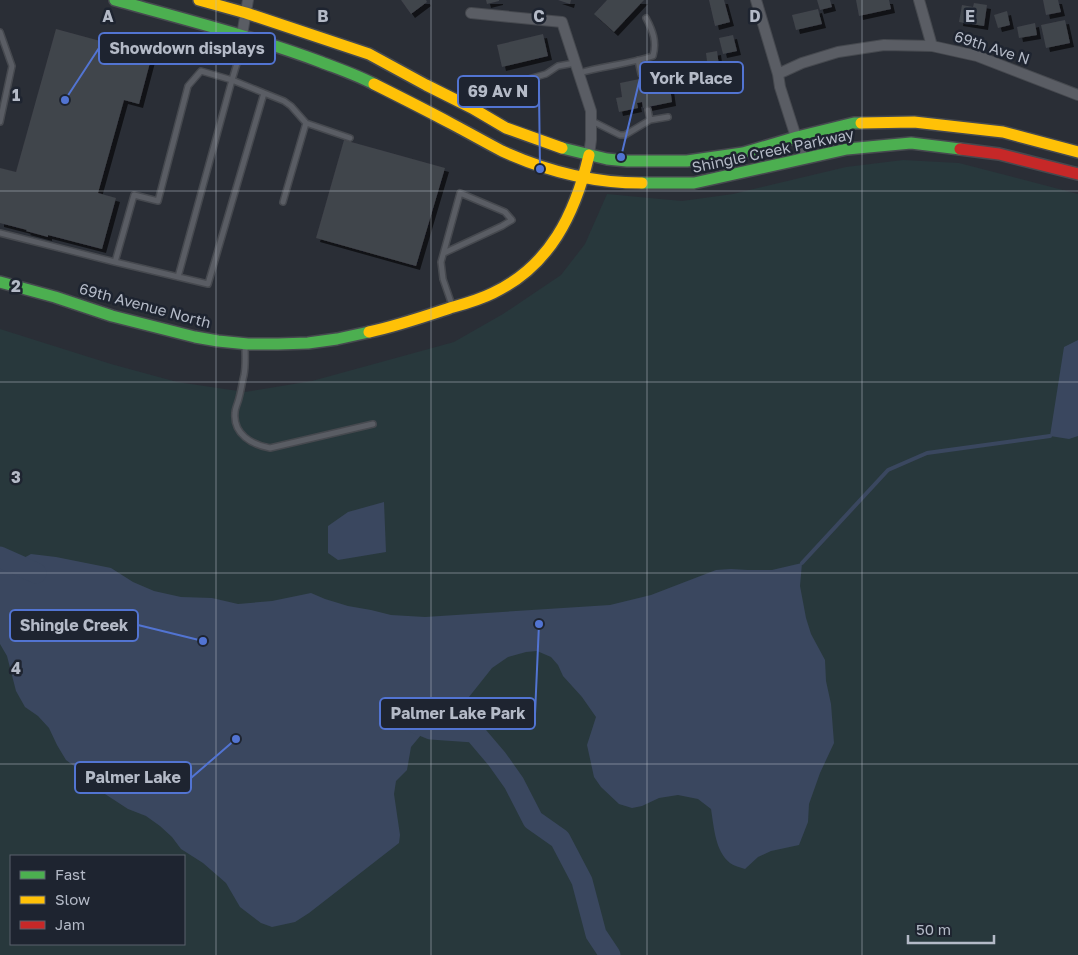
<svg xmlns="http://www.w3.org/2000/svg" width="1078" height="955" viewBox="0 0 1078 955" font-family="'Golos Text',sans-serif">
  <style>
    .green { fill: #28383c; fill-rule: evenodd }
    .water { fill: #3a475f }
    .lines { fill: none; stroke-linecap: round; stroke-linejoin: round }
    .stream { stroke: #3a475f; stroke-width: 4 }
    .river { stroke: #3a475f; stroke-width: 21 }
    .building { fill: #41444b; filter: url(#shadow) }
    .lane-casing { stroke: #46494f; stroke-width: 8 }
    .street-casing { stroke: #46494f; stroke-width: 12 }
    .fast-casing { stroke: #46494f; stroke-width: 14 }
    .slow-casing { stroke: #46494f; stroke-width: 14 }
    .jam-casing { stroke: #46494f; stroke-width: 14 }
    .lane { stroke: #5a5d64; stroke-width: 5 }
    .street { stroke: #5a5d64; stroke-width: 10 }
    .fast { stroke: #4caf50; stroke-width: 11 }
    .slow { stroke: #ffc107; stroke-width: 11 }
    .jam { stroke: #c62828; stroke-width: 11 }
    .grid { fill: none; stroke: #b4bac7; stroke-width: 1; stroke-opacity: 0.55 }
    .labels { text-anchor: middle; stroke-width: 5; stroke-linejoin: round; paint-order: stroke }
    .street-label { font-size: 15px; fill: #b4bac7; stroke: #1e2430 }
    .grid-label { font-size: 16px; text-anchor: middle; font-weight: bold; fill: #b4bac7; stroke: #1e2430; stroke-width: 5; stroke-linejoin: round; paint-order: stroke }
    .leader { fill: none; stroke: #5274d2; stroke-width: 2 }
    .callout-dot { fill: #5274d2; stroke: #1e2430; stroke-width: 2 }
    .callout { fill: #1e2430; stroke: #5274d2; stroke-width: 2 }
    .callout-label { font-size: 16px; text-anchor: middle; font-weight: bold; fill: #b4bac7 }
  </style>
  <defs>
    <filter id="shadow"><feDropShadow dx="4" dy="4" stdDeviation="0" flood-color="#0009"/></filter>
  </defs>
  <rect width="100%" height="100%" fill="#2a2e36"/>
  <!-- green -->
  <path class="green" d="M903,160L959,163L1078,194V955H0V329L111,364L177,382L245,392L312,381L454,342L503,314L561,275L585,244L607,194L682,201L733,194L846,167ZM11,856H184V944H11Z"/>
  <!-- water -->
  <path class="water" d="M1078,340V436L1069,439L1050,436L1064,347Z
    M384,502L386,552L338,560L328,553V526L348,512Z
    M31,554L56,557L111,568L133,582L154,591L181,597L212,598L238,604L272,601L311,593L325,599L348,606L371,610L391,615L425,617L610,605L651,595L716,570L731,569L748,570H772L802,563L800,586L806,618L811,634L825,660L826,681L831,704L834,743L820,773L809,804L808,822L799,845L771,851L758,857L745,869C740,867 734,866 730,863C715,851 714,827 711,809L698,799L678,795L659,798L642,806L632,808L619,804L601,787L594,777L587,745L596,717L582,697L563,676L558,665L551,657L537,651L526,652L508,657L492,668L465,702L421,735L411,747L407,770L396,781L394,794L400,835L399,843L309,913L295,922L272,927L261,923L240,907L226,883L203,863L181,849L172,837L160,826L146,816L128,809L85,781L78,769L66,760L57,745L49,728L38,716L25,707L16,691L7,656L0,644V561C10,565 22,559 31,554Z"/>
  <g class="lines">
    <!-- stream -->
    <path class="stream" d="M802,563L888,470L927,453L1050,436"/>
    <!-- river -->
    <path class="river" d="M0,557L36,573
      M402,717L431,729L474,732L497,759L514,783L533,820L560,839L582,881L596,934L610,955"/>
  </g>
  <!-- building -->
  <path class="building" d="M401,0H426L427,2L411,14Z
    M486,0H499V1L487,4Z
    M558,0H571L570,4Z
    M607,0H644L614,32L594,14Z
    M709,0H724L730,22L715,26Z
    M817,0H830L832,7L820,10Z
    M856,0H889L891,9L859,16Z
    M1043,0H1058L1061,12L1046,15Z
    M974,3L987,5L984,26L959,22L962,5L973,7Z
    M818,9L822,24L796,30L792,15Z
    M1007,11L1010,25L998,28L994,15Z
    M1065,20L1070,43L1046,48L1041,25Z
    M1035,23L1037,35L1019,38L1017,27Z
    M56,29L152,55L139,104L124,100L98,193L116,198L102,249L48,235V237L26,231L27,230L0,223V168L16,172Z
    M543,34L548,56L502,67L497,45Z
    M733,35L737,51L723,54L719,38Z
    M717,51L720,73L699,76L696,63L707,61L706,53Z
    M674,72L677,87L670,88L672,102L643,108L642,102L637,103L638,108L619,112L616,98L622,97L620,83Z
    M344,140L445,168L416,266L316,238Z"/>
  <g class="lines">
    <!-- lane casing -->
    <g class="lane-casing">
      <path id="lane" d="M0,32L12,66L0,122
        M638,60L641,74
        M579,73C603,66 629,64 653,56C657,42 653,31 646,18
        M525,80L546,74L558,66L575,63
        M264,93L284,101L291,106L306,123L283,202
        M648,110L650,120
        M592,121L620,135H625L650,120L668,117
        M306,123L350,138
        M0,233L115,262
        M444,253L502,226L512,220L505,212L460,193L441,262L443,279L452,305
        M178,277L232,80L264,93L208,284L115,262L134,195L158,201L188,86L201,71L232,80L241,50L242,38
        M245,344C245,355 246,365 244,375C242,383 241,391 239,398C238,403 235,408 235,413C233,434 252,445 270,448L373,424"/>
    </g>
    <!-- street casing -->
    <g class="street-casing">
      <path id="street" d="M756,0L778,74L780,87L803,159
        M919,0L932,46
        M471,13L562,22L591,111V140L589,155
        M242,35L248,0
        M778,74L802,63L838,52L884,45L932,46L977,56L1078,95"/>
    </g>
    <!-- fast casing -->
    <g class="fast-casing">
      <path id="fast" d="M115,0C184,19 254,37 321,62C339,69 357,75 374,84
        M562,148L607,159L627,161H687L743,153L797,137L854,123H861
        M642,183H694L847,149L911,143L960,149
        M0,282L55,297L112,316L195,337L218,341L248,344H278L308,343L337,339L369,332"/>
    </g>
    <!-- slow casing -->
    <g class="slow-casing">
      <path id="slow" d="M199,0L246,13L369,54L426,85L472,108L506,128L562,148
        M374,84C400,97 426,110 452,124C469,133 485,142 502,151C546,171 594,183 642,183
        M861,123L914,122L1003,132L1078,152
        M369,332C397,326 423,317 450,308C464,304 479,300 493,293C550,266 575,214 589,155"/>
    </g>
    <!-- jam casing -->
    <g class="jam-casing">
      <path id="jam" d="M960,149L999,154L1078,174"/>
    </g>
    <!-- lane -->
    <use href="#lane" class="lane"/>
    <!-- street -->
    <use href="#street" class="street"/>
    <!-- fast -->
    <use href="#fast" class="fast"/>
    <!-- slow -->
    <use href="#slow" class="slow"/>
    <!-- jam -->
    <use href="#jam" class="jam"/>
  </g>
  <!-- grid -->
  <path class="grid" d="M216,0V955M431,0V955M647,0V955M862,0V955M0,191H1078M0,382H1078M0,573H1078M0,764H1078"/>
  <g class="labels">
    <!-- street labels -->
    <g class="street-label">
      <text transform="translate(992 48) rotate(18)" y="5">69th Ave N</text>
      <text transform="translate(773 151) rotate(-12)" y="5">Shingle Creek Parkway</text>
      <text transform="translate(145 306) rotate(15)" y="5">69th Avenue North</text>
    </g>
  </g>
  <g class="grid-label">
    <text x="108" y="22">A</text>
    <text x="323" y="22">B</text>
    <text x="539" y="22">C</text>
    <text x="755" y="22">D</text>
    <text x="970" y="22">E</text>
    <text x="16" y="101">1</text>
    <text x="16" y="292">2</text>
    <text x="16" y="483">3</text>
    <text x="16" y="674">4</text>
  </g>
  <!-- callouts -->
  <path class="leader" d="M65 100L99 48M621 157L640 78M540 169L539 92M203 641L138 625M539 624L535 714M236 739L191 778"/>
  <g class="callout-dot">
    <circle cx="65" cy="100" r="5"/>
    <circle cx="621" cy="157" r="5"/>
    <circle cx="540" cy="169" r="5"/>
    <circle cx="203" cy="641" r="5"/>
    <circle cx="539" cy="624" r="5"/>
    <circle cx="236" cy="739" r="5"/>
  </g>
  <g class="callout">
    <rect x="99" y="33" width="176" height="31" rx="5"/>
    <rect x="640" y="62" width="103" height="31" rx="5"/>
    <rect x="458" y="76" width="81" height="31" rx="5"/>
    <rect x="10" y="610" width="128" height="31" rx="5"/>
    <rect x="380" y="698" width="155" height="31" rx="5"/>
    <rect x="75" y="762" width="116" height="31" rx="5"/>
  </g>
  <g class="callout-label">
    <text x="187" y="54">Showdown displays</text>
    <text x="691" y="84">York Place</text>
    <text x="498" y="97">69 Av N</text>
    <text x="74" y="631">Shingle Creek</text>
    <text x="458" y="719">Palmer Lake Park</text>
    <text x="133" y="783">Palmer Lake</text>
  </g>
  <!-- legend -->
  <rect x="10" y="855" width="175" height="90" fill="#1e2430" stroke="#5a606c"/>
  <rect x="20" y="871" width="25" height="8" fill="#4caf50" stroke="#5a606c"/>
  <text x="55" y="880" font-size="15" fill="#b4bac7">Fast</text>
  <rect x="20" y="896" width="25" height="8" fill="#ffc107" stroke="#5a606c"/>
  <text x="55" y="905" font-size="15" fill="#b4bac7">Slow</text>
  <rect x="20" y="921" width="25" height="8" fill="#c62828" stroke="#5a606c"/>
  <text x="55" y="930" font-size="15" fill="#b4bac7">Jam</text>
  <!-- scale -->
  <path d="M908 935v8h86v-8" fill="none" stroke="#b4bac7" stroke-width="2.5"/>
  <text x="916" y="935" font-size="15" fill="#b4bac7" stroke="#1e2430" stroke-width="4" paint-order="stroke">50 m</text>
</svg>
